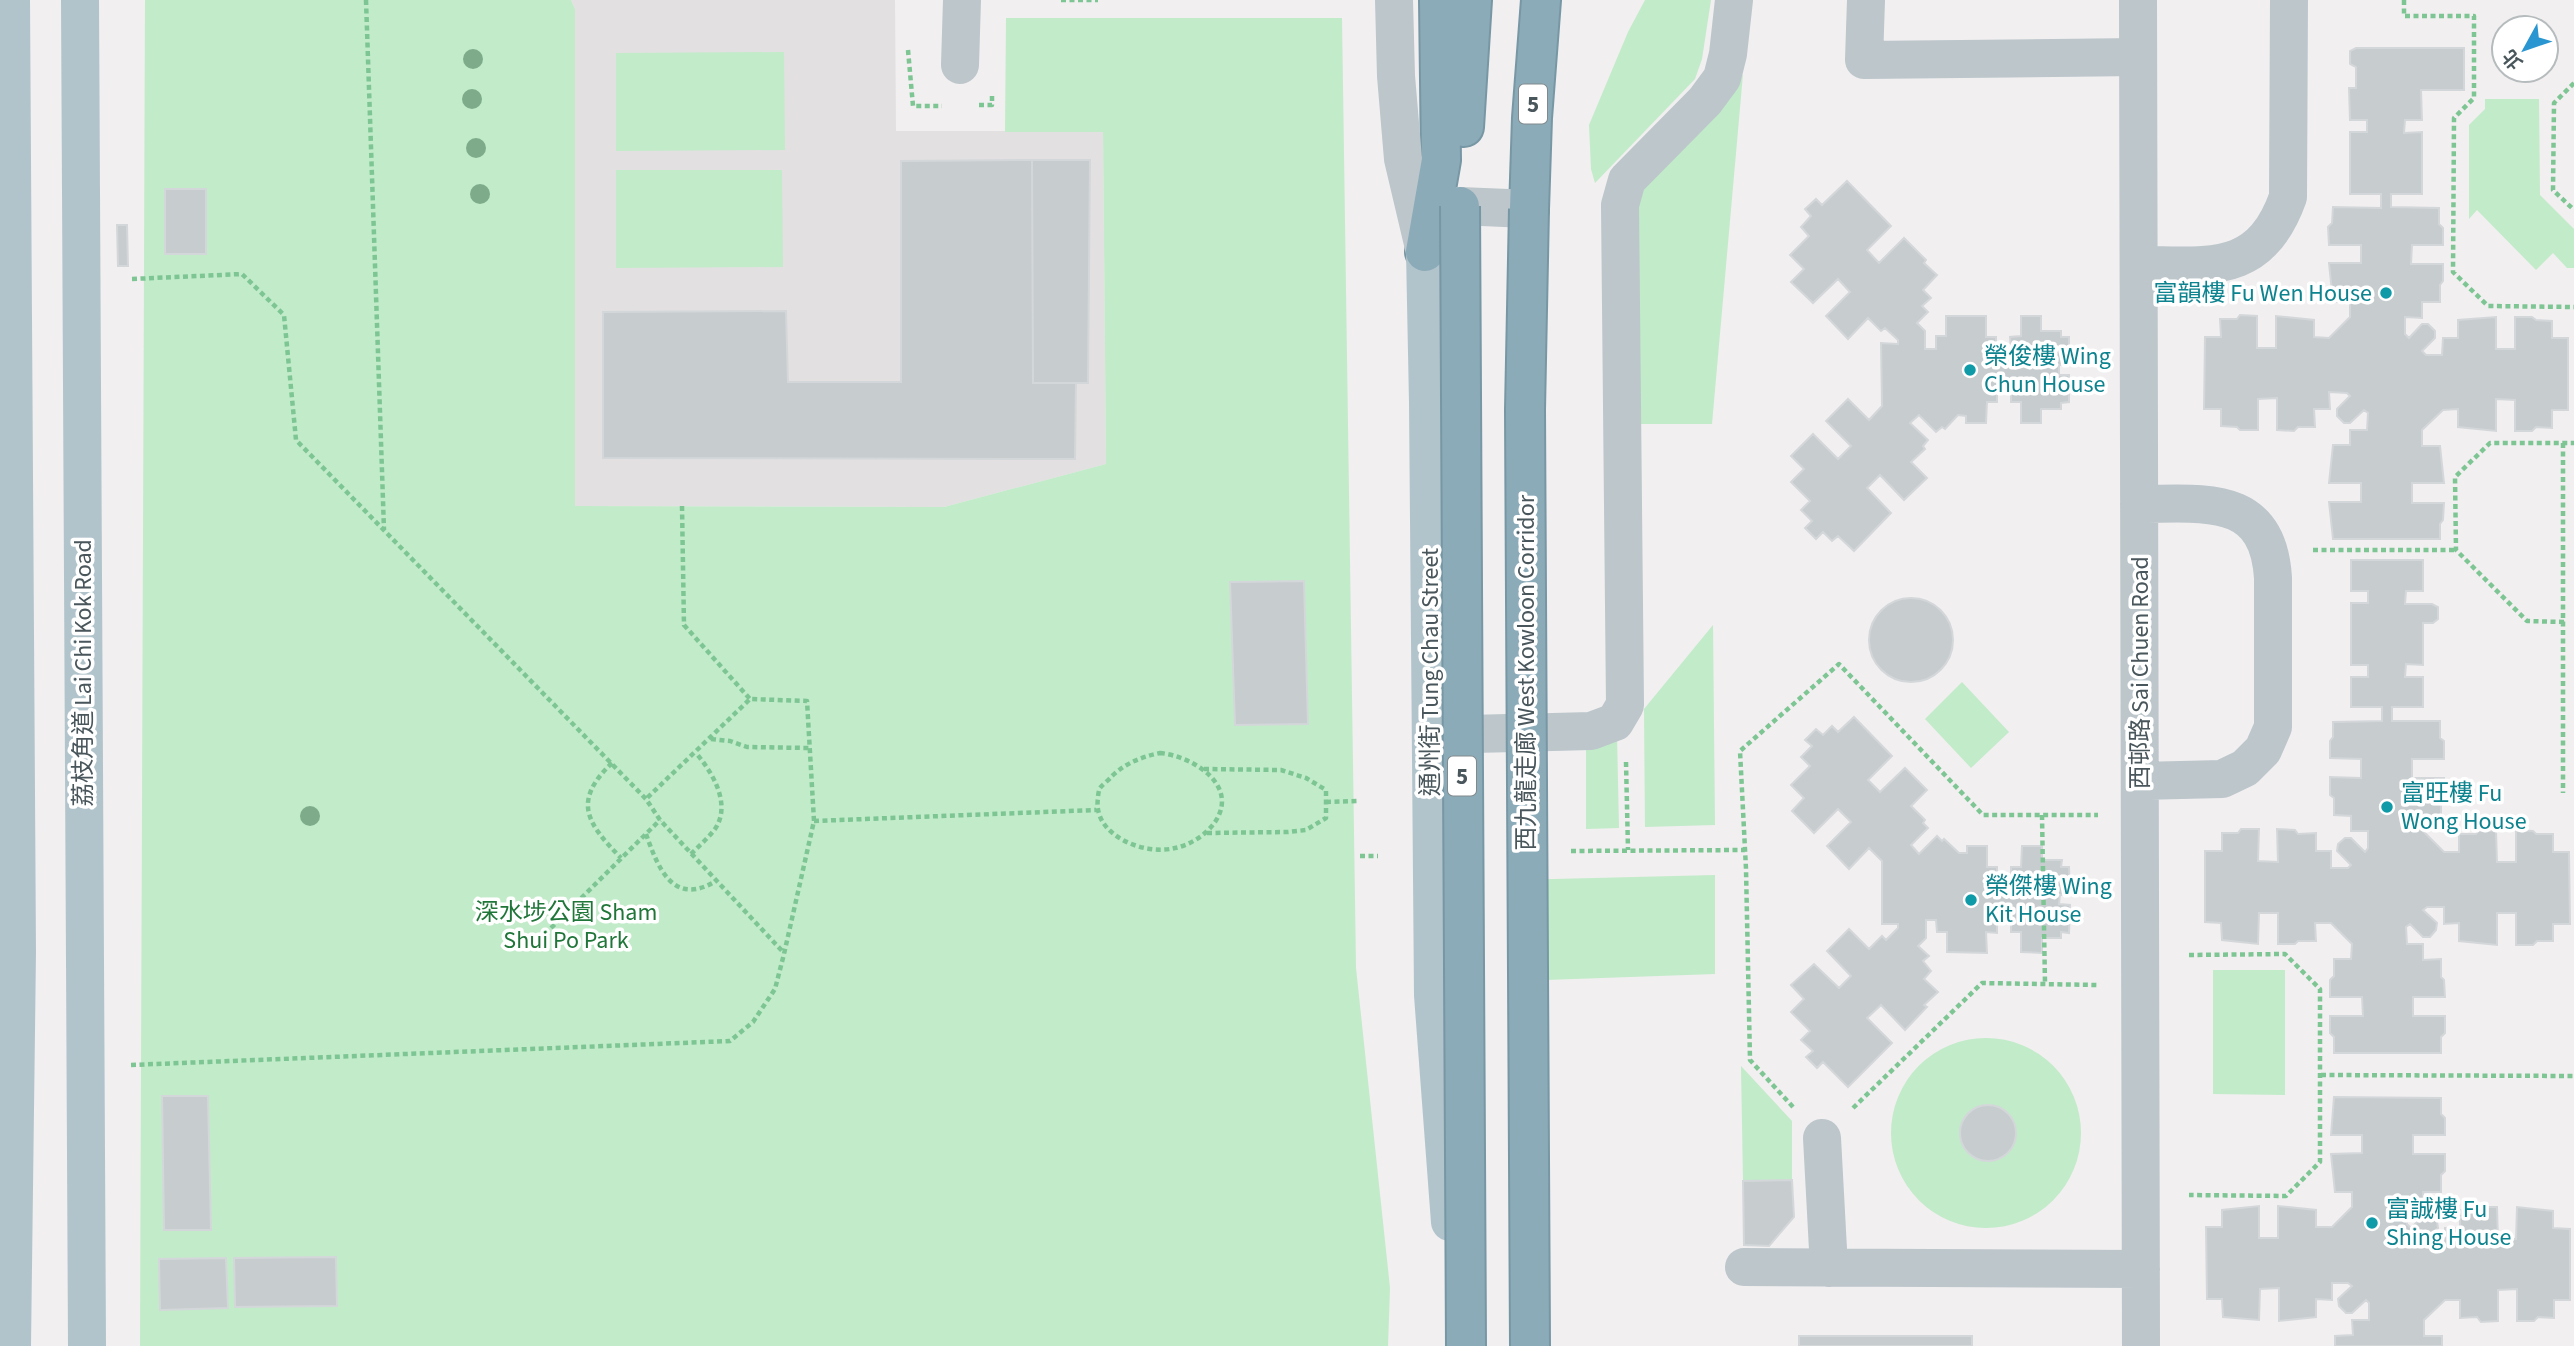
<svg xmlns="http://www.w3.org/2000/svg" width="2574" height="1346" viewBox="0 0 2574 1346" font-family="'Source Sans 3','Noto Sans TC',sans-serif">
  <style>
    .education { fill: #e2e0e1 }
    .green { fill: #c2ebc9 }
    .building { fill: #c7ccce; stroke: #d4d7da; stroke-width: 2 }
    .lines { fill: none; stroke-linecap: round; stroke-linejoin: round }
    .highway-casing { stroke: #7797a5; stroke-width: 42 }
    .path { stroke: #7dc693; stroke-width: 4.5; stroke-dasharray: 5 3.5; stroke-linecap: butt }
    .minor { stroke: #bcc6cb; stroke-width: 38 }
    .major { stroke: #b2c4cb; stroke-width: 38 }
    .highway { stroke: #8cabb9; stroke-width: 38 }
    .highway-bridge-casing { stroke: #7797a5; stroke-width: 42; stroke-linecap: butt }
    .highway-bridge { stroke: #8cabb9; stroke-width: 38 }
    .tree { fill: #7eac8b }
    .culture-dot { fill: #0f9aa8; stroke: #fff; stroke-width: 2.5 }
    .labels { text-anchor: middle; stroke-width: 7; stroke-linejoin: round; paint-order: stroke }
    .shield { fill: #fff; stroke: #80898c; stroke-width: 2 }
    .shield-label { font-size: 23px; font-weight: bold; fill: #49565b }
    .culture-label { font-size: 24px; fill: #0d838f; stroke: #fff; text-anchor: start }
    .street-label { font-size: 24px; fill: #49565b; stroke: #fff }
    .park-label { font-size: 24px; fill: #207639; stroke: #fff }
  </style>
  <rect width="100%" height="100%" fill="#f1eff0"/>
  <!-- education -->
  <path class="education" d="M571,0H895L896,131H1103L1106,464L944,507L574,506L575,9Z"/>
  <!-- green -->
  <path class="green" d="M145,0H571L575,9V506L944,507L1106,464L1103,132H1005L1006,18H1342L1356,968L1390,1288L1388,1346H140Z
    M1645,0H1711L1702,59L1695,79L1595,183L1591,169L1589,125L1628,32Z
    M784,52L785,150L616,151V53Z
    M1743,74L1712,424H1637V207L1645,186L1730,99Z
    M2485,99H2539L2540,195L2574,229V268H2567L2553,253L2536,270L2477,210L2469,219V125L2485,109Z
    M616,170H782L783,267L616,268Z
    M1713,625L1715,825L1645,827L1644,709Z
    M1962,682L2009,732L1971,768L1925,719Z
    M1617,735L1619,828L1586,829V736Z
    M1715,875V974L1517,981L1514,880Z
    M2213,970H2285V1095L2213,1094Z
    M1891 1133a95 95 0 1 1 190 0a95 95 0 1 1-190 0Z
    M1741,1066L1792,1121V1180L1743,1181Z"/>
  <!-- building -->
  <path class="building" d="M2356,48H2464V90H2421L2422,120H2405L2404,133L2422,132V194H2391V207L2439,208V224L2443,228V245H2412L2411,264H2443V281L2440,285V302H2422V318L2405,317V334L2409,338L2422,324H2428L2435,331V338L2422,351L2426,355H2442L2443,338H2458V320L2496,317V349H2515V317H2532L2536,320L2552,321V338H2568V410H2552V428L2536,427L2532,431H2515V400L2496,399V431L2458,427V409L2443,410L2422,430V446H2440L2444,483H2412V503H2444L2443,520L2440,524V539H2333L2329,502H2361V483H2329L2333,445H2350V430H2367L2368,413L2364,410L2350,423H2344L2337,416V409L2350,396L2347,393L2329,392L2330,409H2314L2315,427H2298L2294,431L2277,430V398L2258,399V430H2240L2237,427L2221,426V409H2204L2205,337H2221L2220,319H2237L2240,315L2257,316V348H2276V316L2314,320V337L2329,338L2350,317V302H2333L2329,263H2361V245H2329L2328,227L2332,223L2333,207L2381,208V194H2350V132H2367V120H2350L2349,88H2356V67L2350,64V51Z
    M1032,160L1033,383H1076L1075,459L603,458V312L786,311L788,382H901V161Z
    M1032,160H1090L1088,383H1033Z
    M1847,181L1891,226L1867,250L1879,263L1904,238L1926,260L1924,263L1937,275L1923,290L1931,298L1922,306L1928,312L1917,323L1925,331V349H1936V336H1946V316H1986V337H1996V349H2011L2010,337L2021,336V316H2041V331H2061V337H2069V365H2059V375H2069V402L2061,403V409H2041V423H2021V402H2011V390H1997V402H1987L1986,423H1966V416L1958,415L1945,429L1942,427L1936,432L1919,415L1910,423L1928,440L1923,446L1925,449L1911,462L1927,478L1904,500L1880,475L1867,488L1891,513L1854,551L1838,536L1832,541L1823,532L1816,539L1805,528L1812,521L1801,510L1810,501L1791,482L1804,469L1791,456L1813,434L1838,459L1851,446L1826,421L1848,399L1869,420L1882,406L1881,343L1898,344V340L1885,328L1881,331L1868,318L1848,339L1826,316L1850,292L1838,279L1813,303L1791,282L1804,269L1790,255L1809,236L1801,227L1811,216L1805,209L1816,199L1822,205Z
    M165,189H206V254H165Z
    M117,225H127L128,266H118Z
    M2351,560H2423V591H2406L2405,604H2432L2438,607V619L2433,623H2423V665L2406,664L2405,677H2423V707H2392V721H2440V738L2444,741V759H2412V778H2444V795L2441,799V815L2423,816V831L2444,852H2459V834H2476L2479,830L2496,831L2497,862H2516V830L2533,831L2536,834H2553V852H2569L2570,924H2553V941H2537L2533,945H2516V913H2497V945L2459,941V923L2444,924V907H2427L2423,910L2437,923L2436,930L2430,937H2423L2410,924L2406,927L2407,944H2423V960L2441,959V977L2444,980L2445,997H2413V1016H2445V1033L2441,1037V1053H2334V1037L2330,1033V1016H2363L2362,997H2330V980L2334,976V959H2351L2352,944L2331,923H2315L2316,941H2298L2295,944H2278V913H2259L2258,944L2222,940L2221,923L2205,922V851H2222V833H2238L2241,829H2259L2258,861L2278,862L2277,829L2295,830L2298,834L2316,833V851H2331V868H2348L2351,865L2337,851L2338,844L2345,838H2351L2365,852L2368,848V831H2351V816L2334,815V798L2330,795V777L2361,778V759L2330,758V741L2333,737V722L2382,721V707H2351V677H2368V665H2351V603H2368V591H2351Z
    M1304,581L1308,724L1235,725L1230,582Z
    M1869 640a42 42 0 1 1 84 0a42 42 0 1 1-84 0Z
    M1854,717L1892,756L1868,780L1880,792L1905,768L1927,790L1911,806L1925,820L1923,823L1928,828L1911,845L1919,854L1937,836L1942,841L1944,839L1959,853H1967V846H1987V867H1997V879H2011V867H2021L2022,846H2042V860H2062L2061,867H2069L2070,895H2060L2059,904L2070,905L2069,933L2061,932V938H2042V953L2021,952V932H2011V920H1997V933L1986,932L1987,953L1947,952V932H1937L1936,920H1926V938L1918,946L1929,956L1923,961L1931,971L1924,979L1938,992L1924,1005L1927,1007L1905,1030L1881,1005L1867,1018L1892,1043L1848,1087L1823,1062L1817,1068L1806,1057L1813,1051L1801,1040L1810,1031L1791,1012L1804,999L1791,985L1814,964L1839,988L1851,976L1827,951L1849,929L1869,949L1882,936L1886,940L1898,928V924H1882V861L1869,848L1849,869L1827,846L1851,822L1838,809L1814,833L1792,811L1804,798L1791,785L1810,766L1801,757L1812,746L1805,740L1816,729L1823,735L1832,726L1838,732Z
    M162,1096H208L211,1230H164Z
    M2334,1097L2441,1098V1114L2445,1118V1135H2413V1154H2445V1171L2441,1175V1192H2423L2424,1208L2406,1207L2407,1224L2411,1228L2424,1215H2431L2437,1221L2438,1228L2424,1241L2427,1245H2444L2445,1228H2460V1210L2477,1211L2481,1207H2497L2498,1239H2516L2517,1207L2553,1211V1228L2570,1229V1300H2554V1318L2538,1317L2534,1321H2517V1289L2498,1290V1321L2481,1322L2477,1317L2460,1318V1300H2445L2424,1320V1336H2442V1346H2335V1336L2353,1335L2352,1320H2369V1303L2366,1300L2352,1313H2346L2339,1306L2338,1299L2352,1286L2348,1283H2332V1300L2316,1299V1317L2279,1321V1288L2260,1289L2259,1320L2223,1317L2222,1299H2207L2206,1227H2222V1210L2259,1206V1238H2278V1206L2316,1210V1227H2332L2352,1207V1192H2335L2331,1154L2362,1153V1135H2331Z
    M1960 1133a28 28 0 1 1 56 0a28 28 0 1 1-56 0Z
    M1792,1180L1794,1217L1769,1246L1744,1245L1743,1181Z
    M336,1257L337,1306L235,1307L234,1258Z
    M226,1258L228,1308L160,1310L159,1259Z
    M1799,1336H1972V1346H1799Z
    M1799,1336H1972V1346H1799Z"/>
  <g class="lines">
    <!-- highway casing -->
    <g class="highway-casing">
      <path id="highway" d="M1464,127L1472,0
        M1529,209L1532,118L1541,0
        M1425,252L1441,160L1439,0"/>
    </g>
    <!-- path -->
    <path class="path" d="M366,0L384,530
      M1061,0H1098
      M2404,0V16H2474V98L2454,118L2453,272L2488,306L2574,307
      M908,50L913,106H942
      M2574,83L2554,103L2553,190L2574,210
      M979,105H992V93
      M132,279L242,274L284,315L296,440L646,799L660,820L784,953
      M2563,443V793
      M682,506L684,625L750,699
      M2313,550H2456
      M2564,622L2527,621L2456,550L2455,477L2490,443H2574
      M711,739L730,741L747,747L809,748
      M1160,753C1192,756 1240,785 1215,822C1206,835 1190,845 1175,848C1144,856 1092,835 1098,798C1098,794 1099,790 1100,788C1103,784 1109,780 1112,776C1126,763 1141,757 1160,753Z
      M1626,762L1628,850
      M612,763C571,802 588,824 621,858
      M1204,769L1281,770L1306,778L1326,790V818L1306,830L1288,832L1207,833
      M1326,802L1359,801
      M2042,815L2045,983
      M814,821L1096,810
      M646,834C658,868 673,907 716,881
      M1571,851L1745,850
      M691,854C699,846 708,838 715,829C732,804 712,772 696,753
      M1360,856H1378
      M545,934L660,820
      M2189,955L2285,954L2320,989V1162L2286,1196L2189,1195
      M131,1065L730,1041L753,1022L775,989L784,954L814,821L807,701L750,699L646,799
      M2321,1075L2574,1076
      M1793,1107L1750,1060L1746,869L1740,751L1839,664L1983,815H2098
      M1853,1108L1982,983L2098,985"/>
    <!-- minor -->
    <path class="minor" d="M1394,0L1396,76L1403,159L1425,252
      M1866,0L1864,60L2138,57
      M2138,0L2141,1346
      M960,65L962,0
      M1460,206L1529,209
      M2139,265C2210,265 2260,276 2288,197L2289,0
      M2139,504C2204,504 2268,493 2273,578V727L2263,750L2245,768L2222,779L2140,781
      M1431,735L1591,731L1615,722L1625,705L1620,205L1627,180L1705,101L1722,78L1728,54L1734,0
      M1822,1138L1829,1268
      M1744,1267L2141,1269"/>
    <!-- major -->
    <path class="major" d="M11,0L17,952L12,1346
      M80,0L87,1346
      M1425,252L1428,402L1433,995L1450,1222"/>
    <!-- highway -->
    <use href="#highway" class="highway"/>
    <!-- highway-bridge casing -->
    <g class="highway-bridge-casing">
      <path id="highway-bridge" d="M1460,206L1466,1346
        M1529,209L1525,410L1530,1346"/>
    </g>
    <!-- highway-bridge -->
    <use href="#highway-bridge" class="highway-bridge"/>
  </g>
  <!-- trees -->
  <g class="tree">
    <circle cx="473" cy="59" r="10"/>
    <circle cx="472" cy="99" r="10"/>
    <circle cx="476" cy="148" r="10"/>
    <circle cx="480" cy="194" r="10"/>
    <circle cx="310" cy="816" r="10"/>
  </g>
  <!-- markers -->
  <g class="culture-dot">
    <circle cx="2386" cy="293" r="7"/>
    <circle cx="1970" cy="370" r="7"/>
    <circle cx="2387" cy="807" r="7"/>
    <circle cx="1971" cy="900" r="7"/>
    <circle cx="2372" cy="1223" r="7"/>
  </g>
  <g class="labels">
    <!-- shield labels -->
    <g class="shield">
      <rect x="1519" y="84.5" width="28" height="39" rx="5"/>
      <rect x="1448" y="756.5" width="28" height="39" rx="5"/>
    </g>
    <g class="shield-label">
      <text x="1533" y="112">5</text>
      <text x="1462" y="784">5</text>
    </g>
    <!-- culture labels -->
    <g class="culture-label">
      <text x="2372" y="301" text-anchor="end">富韻樓 Fu Wen House</text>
      <text x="1984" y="364">榮俊樓 Wing<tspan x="1984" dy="28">Chun House</tspan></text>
      <text x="2401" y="801">富旺樓 Fu<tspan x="2401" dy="28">Wong House</tspan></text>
      <text x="1985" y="894">榮傑樓 Wing<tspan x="1985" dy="28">Kit House</tspan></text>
      <text x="2386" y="1217">富誠樓 Fu<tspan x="2386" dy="28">Shing House</tspan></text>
    </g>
    <!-- street labels -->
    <g class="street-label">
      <text transform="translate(1430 672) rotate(-90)" y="8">通州街 Tung Chau Street</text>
      <text transform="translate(83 673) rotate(-90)" y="8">荔枝角道 Lai Chi Kok Road</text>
      <text transform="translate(1526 673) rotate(-90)" y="8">西九龍走廊 West Kowloon Corridor</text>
      <text transform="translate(2140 673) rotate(-90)" y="8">西邨路 Sai Chuen Road</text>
    </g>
    <!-- park labels -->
    <g class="park-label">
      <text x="566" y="920">深水埗公園 Sham<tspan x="566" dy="28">Shui Po Park</tspan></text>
    </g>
  </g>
  <!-- north arrow -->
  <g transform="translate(2525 49) rotate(230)"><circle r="33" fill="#ffffff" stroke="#b6bbbd" stroke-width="2"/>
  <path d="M0-5L12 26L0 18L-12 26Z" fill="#2a96d1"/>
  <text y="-10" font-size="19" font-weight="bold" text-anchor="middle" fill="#49565b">北</text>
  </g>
</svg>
